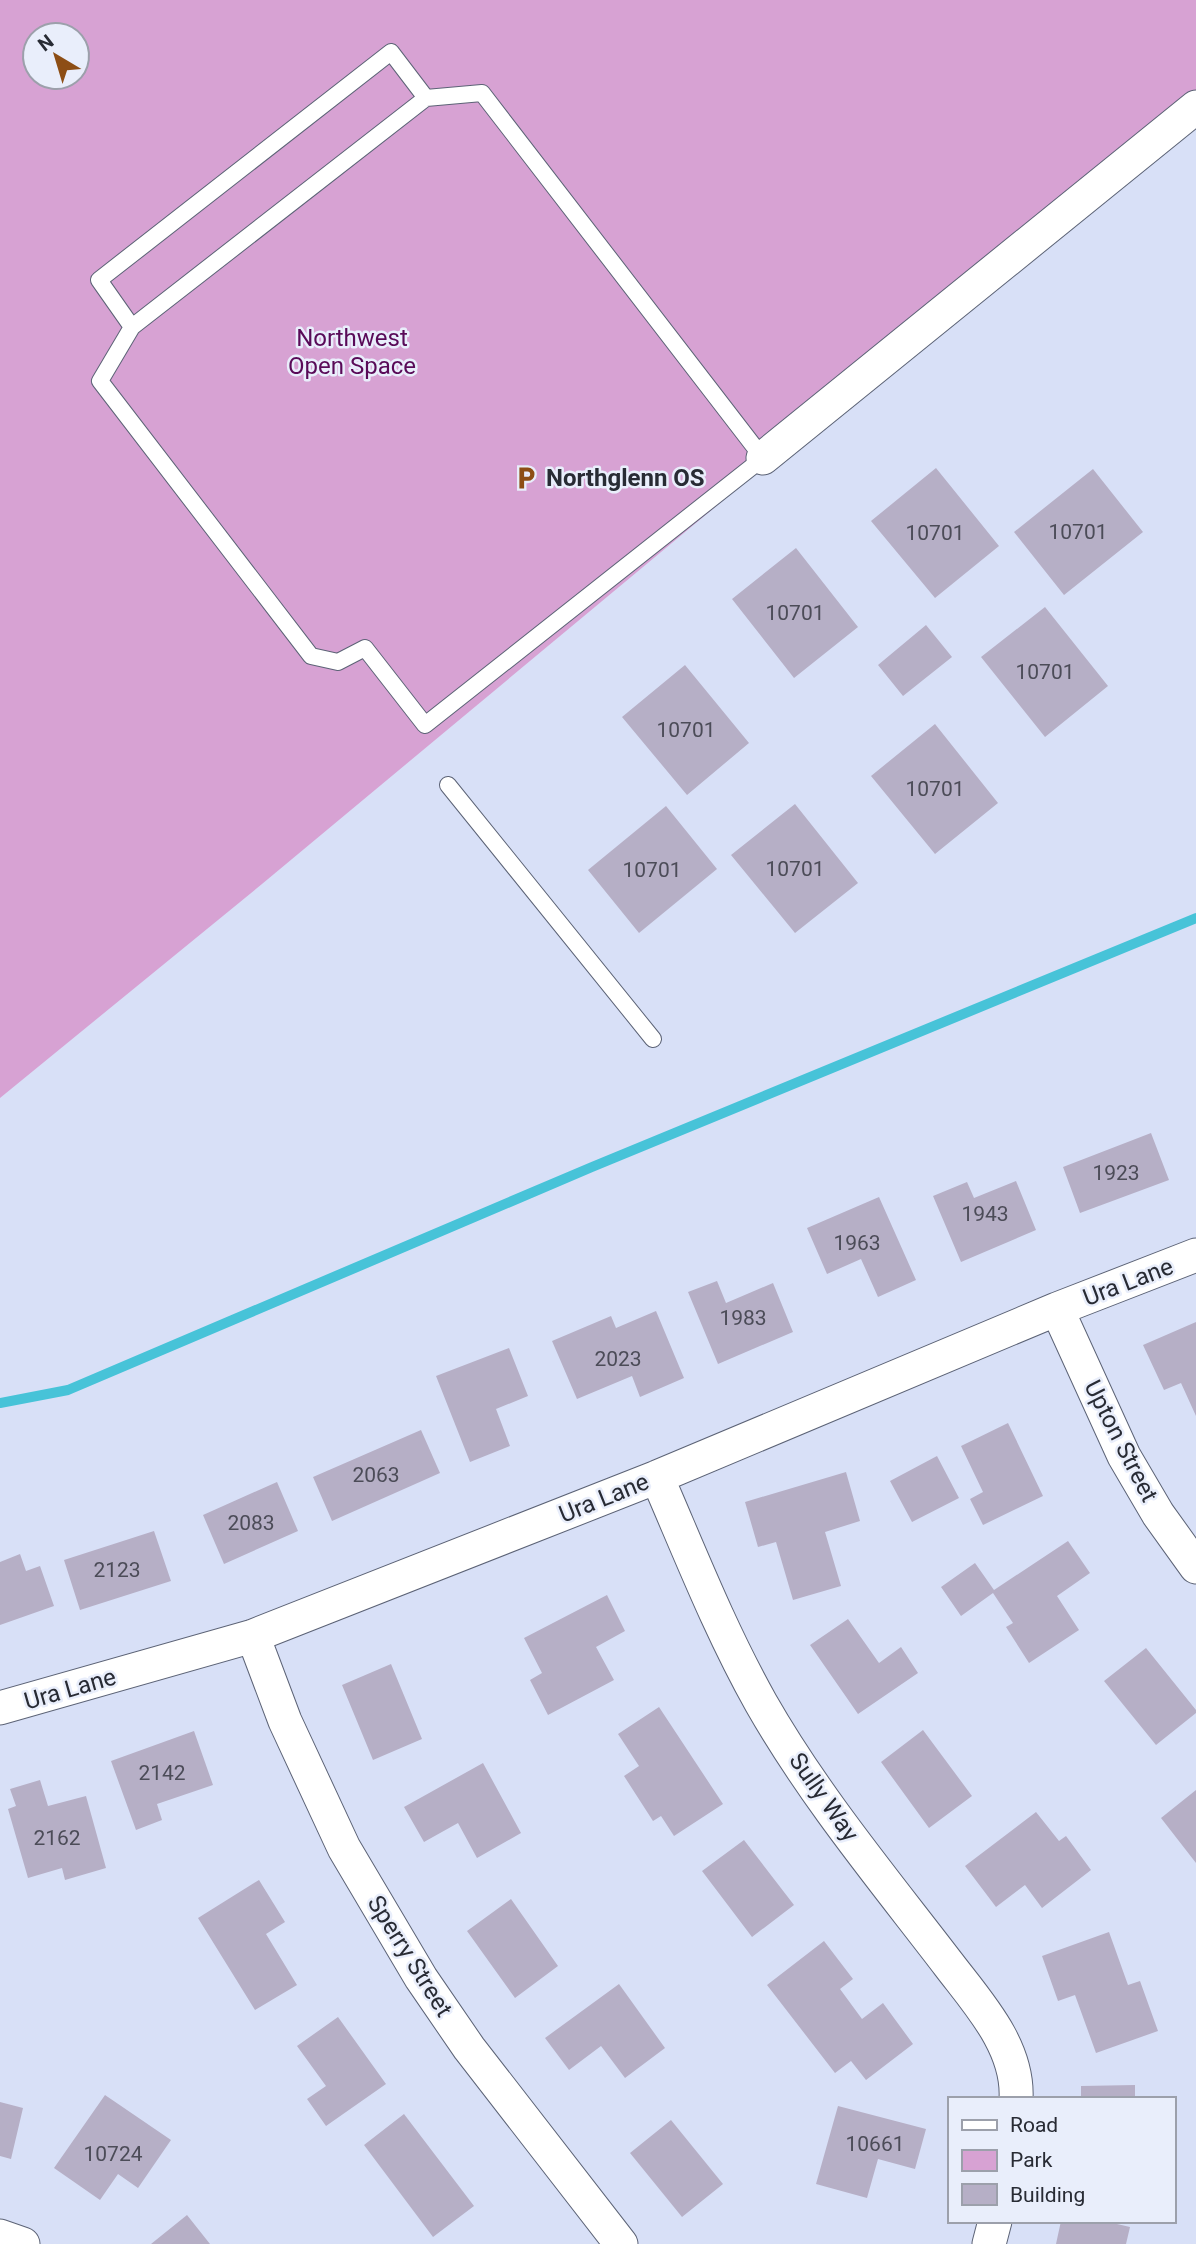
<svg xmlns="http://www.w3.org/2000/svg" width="1196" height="2244" viewBox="0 0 1196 2244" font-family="Roboto,sans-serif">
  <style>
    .green { fill: #d7a2d3; fill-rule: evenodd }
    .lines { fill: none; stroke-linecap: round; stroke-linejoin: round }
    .stream { stroke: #47c3d8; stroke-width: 10 }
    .building { fill: #b6afc6 }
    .lane-casing { stroke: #5c6376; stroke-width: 18 }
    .street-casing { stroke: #5c6376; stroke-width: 35 }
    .lane { stroke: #fff; stroke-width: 16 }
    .street { stroke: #fff; stroke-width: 33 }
    .labels { text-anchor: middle; stroke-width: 5; stroke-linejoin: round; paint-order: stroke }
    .number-label { font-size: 21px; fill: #4c4c58 }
    .park-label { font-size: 24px; fill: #590a58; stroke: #e9eefb }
    .poi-label { font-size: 24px; font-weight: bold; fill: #282b34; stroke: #e9eefb; text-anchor: start }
    .street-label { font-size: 24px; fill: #282b34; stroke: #e9eefb }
  </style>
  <rect width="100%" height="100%" fill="#d8e0f7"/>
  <!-- green -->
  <path class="green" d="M0,0H1196V107L262,884L0,1098ZM35,35H77V77H35Z"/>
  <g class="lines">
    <!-- stream -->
    <path class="stream" d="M0,1403L68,1390L592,1167L1196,918"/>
  </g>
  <!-- building -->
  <path class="building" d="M936,468L999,546L935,598L871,521Z
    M1093,469L1143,532L1064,595L1014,532Z
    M796,548L858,627L794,678L732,599Z
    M1045,607L1108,686L1045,737L981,657Z
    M926,625L952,657L903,696L878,665Z
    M685,665L749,743L687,795L622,717Z
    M935,724L998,803L935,854L871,776Z
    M795,804L858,883L795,933L731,855Z
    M666,806L717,869L639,933L588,870Z
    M1151,1133L1169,1180L1080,1213L1063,1167Z
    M1016,1181L1036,1230L961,1262L933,1196L967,1182L974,1198Z
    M879,1197L916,1280L878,1297L861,1259L827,1274L807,1228Z
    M717,1281L726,1303L773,1283L793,1332L718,1364L688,1292Z
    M656,1311L684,1378L640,1397L632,1376L577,1399L552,1341L611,1316L616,1328Z
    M1196,1322V1416L1181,1383L1164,1390L1143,1345Z
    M509,1348L528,1396L496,1409L510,1446L470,1462L436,1376Z
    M1008,1423L1043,1496L983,1525L970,1499L983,1492L961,1446Z
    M421,1430L440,1473L332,1521L313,1477Z
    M937,1456L959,1498L912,1522L890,1481Z
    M846,1472L860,1521L825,1532L841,1586L793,1600L776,1542L758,1547L745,1502Z
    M277,1482L298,1531L224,1564L203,1515Z
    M154,1531L171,1581L80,1610L64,1560Z
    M1068,1541L1090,1573L1057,1596L1079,1630L1029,1663L1006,1627L1013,1623L993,1593L961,1616L941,1587L975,1563L994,1590Z
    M20,1554L26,1571L40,1566L54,1606L0,1625V1562Z
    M607,1595L625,1631L596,1647L614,1680L548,1715L530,1680L542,1673L524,1638Z
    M848,1619L879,1663L901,1647L918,1673L858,1714L810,1645Z
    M1146,1648L1196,1710V1713L1156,1745L1104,1681Z
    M391,1664L422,1739L373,1760L342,1685Z
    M659,1707L723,1804L674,1836L661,1816L653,1821L624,1776L639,1766L618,1734Z
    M923,1730L972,1796L929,1828L881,1762Z
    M194,1731L213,1785L157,1804L162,1820L136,1830L111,1761Z
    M483,1763L521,1833L477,1858L458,1823L424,1842L404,1807Z
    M40,1780L48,1806L86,1796L106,1868L65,1880L62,1868L28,1878L8,1809L16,1806L10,1789Z
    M1196,1790V1863L1161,1818Z
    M1036,1812L1059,1841L1066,1836L1091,1870L1042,1908L1025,1885L996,1907L965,1866Z
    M744,1840L794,1905L752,1937L702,1871Z
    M259,1880L285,1922L266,1934L297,1985L255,2010L198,1918Z
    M511,1899L558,1966L515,1998L467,1931Z
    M1109,1932L1128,1985L1140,1981L1158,2031L1096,2053L1075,1995L1058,2001L1042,1956Z
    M824,1941L853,1979L840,1989L862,2019L883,2003L913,2044L866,2080L851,2061L835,2073L767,1985Z
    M619,1984L665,2048L625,2078L601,2046L569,2070L545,2038Z
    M338,2017L386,2084L326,2126L307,2099L326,2086L297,2046Z
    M1135,2085V2099H1081V2086Z
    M105,2095L171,2140L138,2188L118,2174L100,2200L54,2168Z
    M0,2102L23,2108L11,2159L0,2156Z
    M838,2106L926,2129L915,2169L878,2159L867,2198L816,2184Z
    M404,2114L474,2206L433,2237L364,2145Z
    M671,2120L723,2184L682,2217L630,2153Z
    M187,2215L210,2244H151Z
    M1061,2221H1104L1130,2227L1126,2244H1056Z"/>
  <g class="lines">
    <!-- lane casing -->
    <g class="lane-casing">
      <path id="lane" d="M482,93L763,458L425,725L365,648L338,662L311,656L100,381L132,327L426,98Z
        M132,327L99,280L391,52L426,98
        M448,785L653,1039"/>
    </g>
    <!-- street casing -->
    <g class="street-casing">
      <path id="street" d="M763,458L1196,107
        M1057,1309L1124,1456L1158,1514L1196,1567
        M657,1477C690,1553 720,1630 761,1703C814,1796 884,1880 949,1965C978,2003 1019,2047 1016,2099
        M253,1636L285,1721L344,1848L421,1978L469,2048L621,2244
        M0,1708L253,1636L657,1477L1057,1309L1196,1255
        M0,2236L23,2244
        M989,2244L995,2221"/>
    </g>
    <!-- lane -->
    <use href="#lane" class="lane"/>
    <!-- street -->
    <use href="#street" class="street"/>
  </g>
  <!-- icons -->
  <defs>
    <g id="parking-bare" transform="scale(1.89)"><path d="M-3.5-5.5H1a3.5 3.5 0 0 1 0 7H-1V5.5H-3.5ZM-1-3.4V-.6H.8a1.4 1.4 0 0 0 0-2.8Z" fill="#8d4e15" stroke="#e9eefb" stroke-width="2.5" paint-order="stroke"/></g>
  </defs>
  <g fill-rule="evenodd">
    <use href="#parking-bare" x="526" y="478"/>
  </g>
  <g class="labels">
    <!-- number labels -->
    <g class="number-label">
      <text x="1078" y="539">10701</text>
      <text x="935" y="540">10701</text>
      <text x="795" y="620">10701</text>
      <text x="1045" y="679">10701</text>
      <text x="686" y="737">10701</text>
      <text x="935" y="796">10701</text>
      <text x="795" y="876">10701</text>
      <text x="652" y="877">10701</text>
      <text x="1116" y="1180">1923</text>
      <text x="985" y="1221">1943</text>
      <text x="857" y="1250">1963</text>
      <text x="743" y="1325">1983</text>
      <text x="618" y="1366">2023</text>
      <text x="376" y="1482">2063</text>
      <text x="251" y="1530">2083</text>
      <text x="117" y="1577">2123</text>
      <text x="162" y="1780">2142</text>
      <text x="57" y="1845">2162</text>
      <text x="875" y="2151">10661</text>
      <text x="113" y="2161">10724</text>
    </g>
    <!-- park labels -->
    <g class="park-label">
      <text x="352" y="346">Northwest<tspan x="352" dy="28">Open Space</tspan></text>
    </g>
    <!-- poi labels -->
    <g class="poi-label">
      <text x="546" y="486">Northglenn OS</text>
    </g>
    <!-- street labels -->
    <g class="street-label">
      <text transform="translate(1128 1282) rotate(-21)" y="8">Ura Lane</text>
      <text transform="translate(1121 1441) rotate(63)" y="8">Upton Street</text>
      <text transform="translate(604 1498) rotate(-22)" y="8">Ura Lane</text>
      <text transform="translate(70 1689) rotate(-16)" y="8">Ura Lane</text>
      <text transform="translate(824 1797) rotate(55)" y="8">Sully Way</text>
      <text transform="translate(410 1956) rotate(58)" y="8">Sperry Street</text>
    </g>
  </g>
  <!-- legend -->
  <rect x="948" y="2097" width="228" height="126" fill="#e9eefb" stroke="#9ca0ab" stroke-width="2"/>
  <rect x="962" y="2120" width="35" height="10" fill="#ffffff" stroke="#9ca0ab" stroke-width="2"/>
  <text x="1010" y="2132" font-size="21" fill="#282b34">Road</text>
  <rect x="962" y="2150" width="35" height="21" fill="#d7a2d3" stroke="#9ca0ab" stroke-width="2"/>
  <text x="1010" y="2167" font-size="21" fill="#282b34">Park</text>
  <rect x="962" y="2184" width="35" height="21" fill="#b6afc6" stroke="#9ca0ab" stroke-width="2"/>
  <text x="1010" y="2202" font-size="21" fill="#282b34">Building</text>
  <!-- north arrow -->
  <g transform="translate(56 56) rotate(322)"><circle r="33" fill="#e9eefb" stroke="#9ca0ab" stroke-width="2"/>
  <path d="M0-5L12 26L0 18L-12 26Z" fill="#8d4e15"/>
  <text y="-10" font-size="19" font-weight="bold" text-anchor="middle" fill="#282b34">N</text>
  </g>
</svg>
